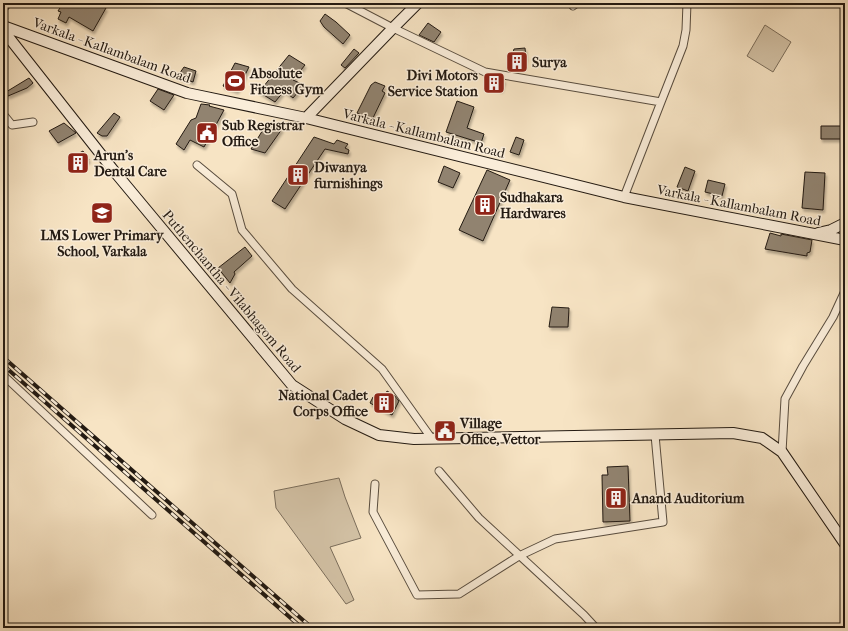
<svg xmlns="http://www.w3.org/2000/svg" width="848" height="631" viewBox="0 0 848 631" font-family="'IM FELL French Canon',serif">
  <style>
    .green { fill: #d3c2a6; stroke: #7b6e5c }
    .building { fill: #91836f; stroke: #231a12; filter: url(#shadow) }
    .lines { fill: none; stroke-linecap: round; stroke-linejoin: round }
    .street-casing { stroke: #584c3e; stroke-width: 9 }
    .secondary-casing { stroke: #231a12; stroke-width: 12 }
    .street { stroke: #faedd9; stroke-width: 7 }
    .secondary { stroke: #faedd9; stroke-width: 10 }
    .rail-casing { stroke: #231a12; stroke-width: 4 }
    .rail { stroke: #faedd9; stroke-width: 2.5; stroke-dasharray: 8; stroke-linecap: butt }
    .labels { text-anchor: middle; stroke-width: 3; stroke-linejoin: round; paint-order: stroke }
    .street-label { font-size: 14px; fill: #231a12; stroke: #faedd9 }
    .poi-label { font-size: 14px; font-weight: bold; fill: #231a12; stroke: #faedd9; text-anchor: start }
  </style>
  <defs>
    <filter id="shadow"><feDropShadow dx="1.5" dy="3" stdDeviation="1" flood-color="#0004"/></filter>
  </defs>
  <rect width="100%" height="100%" fill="#f7e4c4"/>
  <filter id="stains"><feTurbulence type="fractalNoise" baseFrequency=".005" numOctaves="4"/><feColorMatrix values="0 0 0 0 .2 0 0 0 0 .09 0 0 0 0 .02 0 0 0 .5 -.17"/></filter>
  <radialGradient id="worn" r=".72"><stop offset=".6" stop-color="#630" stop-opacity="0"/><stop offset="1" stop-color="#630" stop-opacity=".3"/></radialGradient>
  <!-- green -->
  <path class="green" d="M765,25L791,42L773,72L747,56Z
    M339,478L345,497L361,538L330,547L354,600L346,604L276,508L274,491Z"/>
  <!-- building -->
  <path class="building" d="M63,3H98L106,8L93,31L69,17L66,23L58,19L61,12L58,11Z
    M325,14L336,22L350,35L343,44L324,27L320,21Z
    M428,23L441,32L434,42L419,35Z
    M525,48L526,58L522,69L509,65L514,49Z
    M354,49L359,53L345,68L341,65Z
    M289,55L305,65L293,80L304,85L293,98L284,91L275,102L259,92Z
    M235,63L249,67L237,91L223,86Z
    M184,67L196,71L193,82L177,77Z
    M486,77L504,80L501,90L485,85Z
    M29,78L33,83L27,88L8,96L6,92Z
    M375,82L385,86L382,91L385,93L372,120L357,113L371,85Z
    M158,89L174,95L164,110L150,101Z
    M457,101L474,107L467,128L484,134L481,143L446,132Z
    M201,104L210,105L209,106L224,110L204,147L190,140L184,150L176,144L191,120L196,118Z
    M114,113L120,117L107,136H102L97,133Z
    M64,123L76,133L58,143L49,131Z
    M266,125L282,129L265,153L251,149Z
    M821,126H844V139H821Z
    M314,137L334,144L337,140L348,144L345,148L349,150L348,154L325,149L285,209L272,201Z
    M516,137L524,140L519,155L510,152Z
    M83,151L89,160L75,169L70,158Z
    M444,166L460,173L453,188L438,182Z
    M685,167L695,171L688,191L677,187Z
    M487,170L510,180L483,241L459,230Z
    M805,172L825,173L823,210L802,208Z
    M708,180L725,184L722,196L705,192Z
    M770,233L781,236V234L812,240L810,252L807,253V256L765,249Z
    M245,247L252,256L234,272L235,274L230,283L218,268Z
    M552,307L569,308L568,327H549Z
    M387,391L394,395L399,401L392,415L370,403L373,397L382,402Z
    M628,466L630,521L603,522L602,475H608L607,467Z"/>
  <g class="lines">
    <!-- street casing -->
    <g class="street-casing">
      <path id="street" d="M345,3L393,28L485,72L661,102L624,197
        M573,6L577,3
        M3,9L8,3
        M661,102L683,46L686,30L687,3
        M3,114L12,125L33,122
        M197,165L232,194L242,230L292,289L382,369L432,439
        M3,375L152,515
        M782,452L785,399L803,366L833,317L845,291
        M439,471L479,518L584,615L596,628
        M375,484L373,512L417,595L459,594L519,556L555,539L663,522L655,435"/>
    </g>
    <!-- secondary casing -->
    <g class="secondary-casing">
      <path id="secondary" d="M3,26L187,93L306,118L624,197L845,240
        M3,30L114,171L292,385L345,419L379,435L414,439L733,433L762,438L782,452L845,544
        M306,118L393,28L418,3
        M818,233L831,230L845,223"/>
    </g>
    <!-- street -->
    <use href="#street" class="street"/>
    <!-- secondary -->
    <use href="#secondary" class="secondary"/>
    <!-- rail casing -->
    <g class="rail-casing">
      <path id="rail" d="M3,357L312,628
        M3,365L302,628"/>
    </g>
    <!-- rail -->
    <use href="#rail" class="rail"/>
  </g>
  <!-- icons -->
  <defs>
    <g id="building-square" transform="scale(1.15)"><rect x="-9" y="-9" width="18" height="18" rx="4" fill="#8f2418" stroke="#faedd9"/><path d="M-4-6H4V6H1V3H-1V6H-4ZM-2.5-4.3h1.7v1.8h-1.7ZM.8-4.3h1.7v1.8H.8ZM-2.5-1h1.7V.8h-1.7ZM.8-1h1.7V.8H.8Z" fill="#fff"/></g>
    <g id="stadium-square" transform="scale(1.15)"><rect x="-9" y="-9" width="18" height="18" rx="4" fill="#8f2418" stroke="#faedd9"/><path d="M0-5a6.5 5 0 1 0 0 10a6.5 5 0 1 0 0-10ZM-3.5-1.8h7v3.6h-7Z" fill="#fff"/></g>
    <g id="civic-square" transform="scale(1.15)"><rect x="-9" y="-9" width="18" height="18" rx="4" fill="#8f2418" stroke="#faedd9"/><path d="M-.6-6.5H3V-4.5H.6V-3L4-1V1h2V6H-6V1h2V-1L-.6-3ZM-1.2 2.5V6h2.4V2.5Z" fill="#fff"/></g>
    <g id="school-square" transform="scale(1.15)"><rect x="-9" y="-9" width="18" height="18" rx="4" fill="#8f2418" stroke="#faedd9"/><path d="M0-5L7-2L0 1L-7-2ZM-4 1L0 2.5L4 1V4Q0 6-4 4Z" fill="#fff"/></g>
  </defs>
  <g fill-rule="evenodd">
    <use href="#building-square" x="517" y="62"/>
    <use href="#stadium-square" x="235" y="81"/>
    <use href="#building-square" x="494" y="83"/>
    <use href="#civic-square" x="207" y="133"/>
    <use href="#building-square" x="78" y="163"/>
    <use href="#building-square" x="298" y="175"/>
    <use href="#building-square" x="485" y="205"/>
    <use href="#school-square" x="102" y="213"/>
    <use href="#building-square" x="384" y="403"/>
    <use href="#civic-square" x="445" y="431"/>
    <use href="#building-square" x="616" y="498"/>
  </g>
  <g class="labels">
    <!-- street labels -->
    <g class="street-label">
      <text transform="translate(112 50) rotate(20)" y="5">Varkala - Kallambalam Road</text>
      <text transform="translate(424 133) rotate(14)" y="5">Varkala - Kallambalam Road</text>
      <text transform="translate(739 205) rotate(11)" y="5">Varkala - Kallambalam Road</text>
      <text transform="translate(232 291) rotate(50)" y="5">Puthenchantha - Vilabhagom Road</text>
    </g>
    <!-- poi labels -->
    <g class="poi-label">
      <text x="532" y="67">Surya</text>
      <text x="250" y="78">Absolute<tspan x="250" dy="16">Fitness Gym</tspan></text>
      <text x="478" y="80" text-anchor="end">Divi Motors<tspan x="478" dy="16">Service Station</tspan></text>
      <text x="222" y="130">Sub Registrar<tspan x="222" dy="16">Office</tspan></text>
      <text x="94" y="160">Arun's<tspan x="94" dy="16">Dental Care</tspan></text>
      <text x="314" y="172">Diwanya<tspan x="314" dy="16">furnishings</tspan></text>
      <text x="500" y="202">Sudhakara<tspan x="500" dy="16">Hardwares</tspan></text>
      <text x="102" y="240" text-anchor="middle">LMS Lower Primary<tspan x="102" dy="16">School, Varkala</tspan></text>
      <text x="368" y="400" text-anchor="end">National Cadet<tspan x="368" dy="16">Corps Office</tspan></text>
      <text x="460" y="428">Village<tspan x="460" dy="16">Office, Vettor</tspan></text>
      <text x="632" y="503">Anand Auditorium</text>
    </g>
  </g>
  <!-- margin -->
  <rect width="848" height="631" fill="none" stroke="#f7e4c4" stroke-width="16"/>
  <rect x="4" y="4" width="840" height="623" fill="none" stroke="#231a12" stroke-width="2"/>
  <rect x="8" y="8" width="832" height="615" fill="none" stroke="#231a12"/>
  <rect width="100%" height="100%" filter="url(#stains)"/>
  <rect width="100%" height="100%" fill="url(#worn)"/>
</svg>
